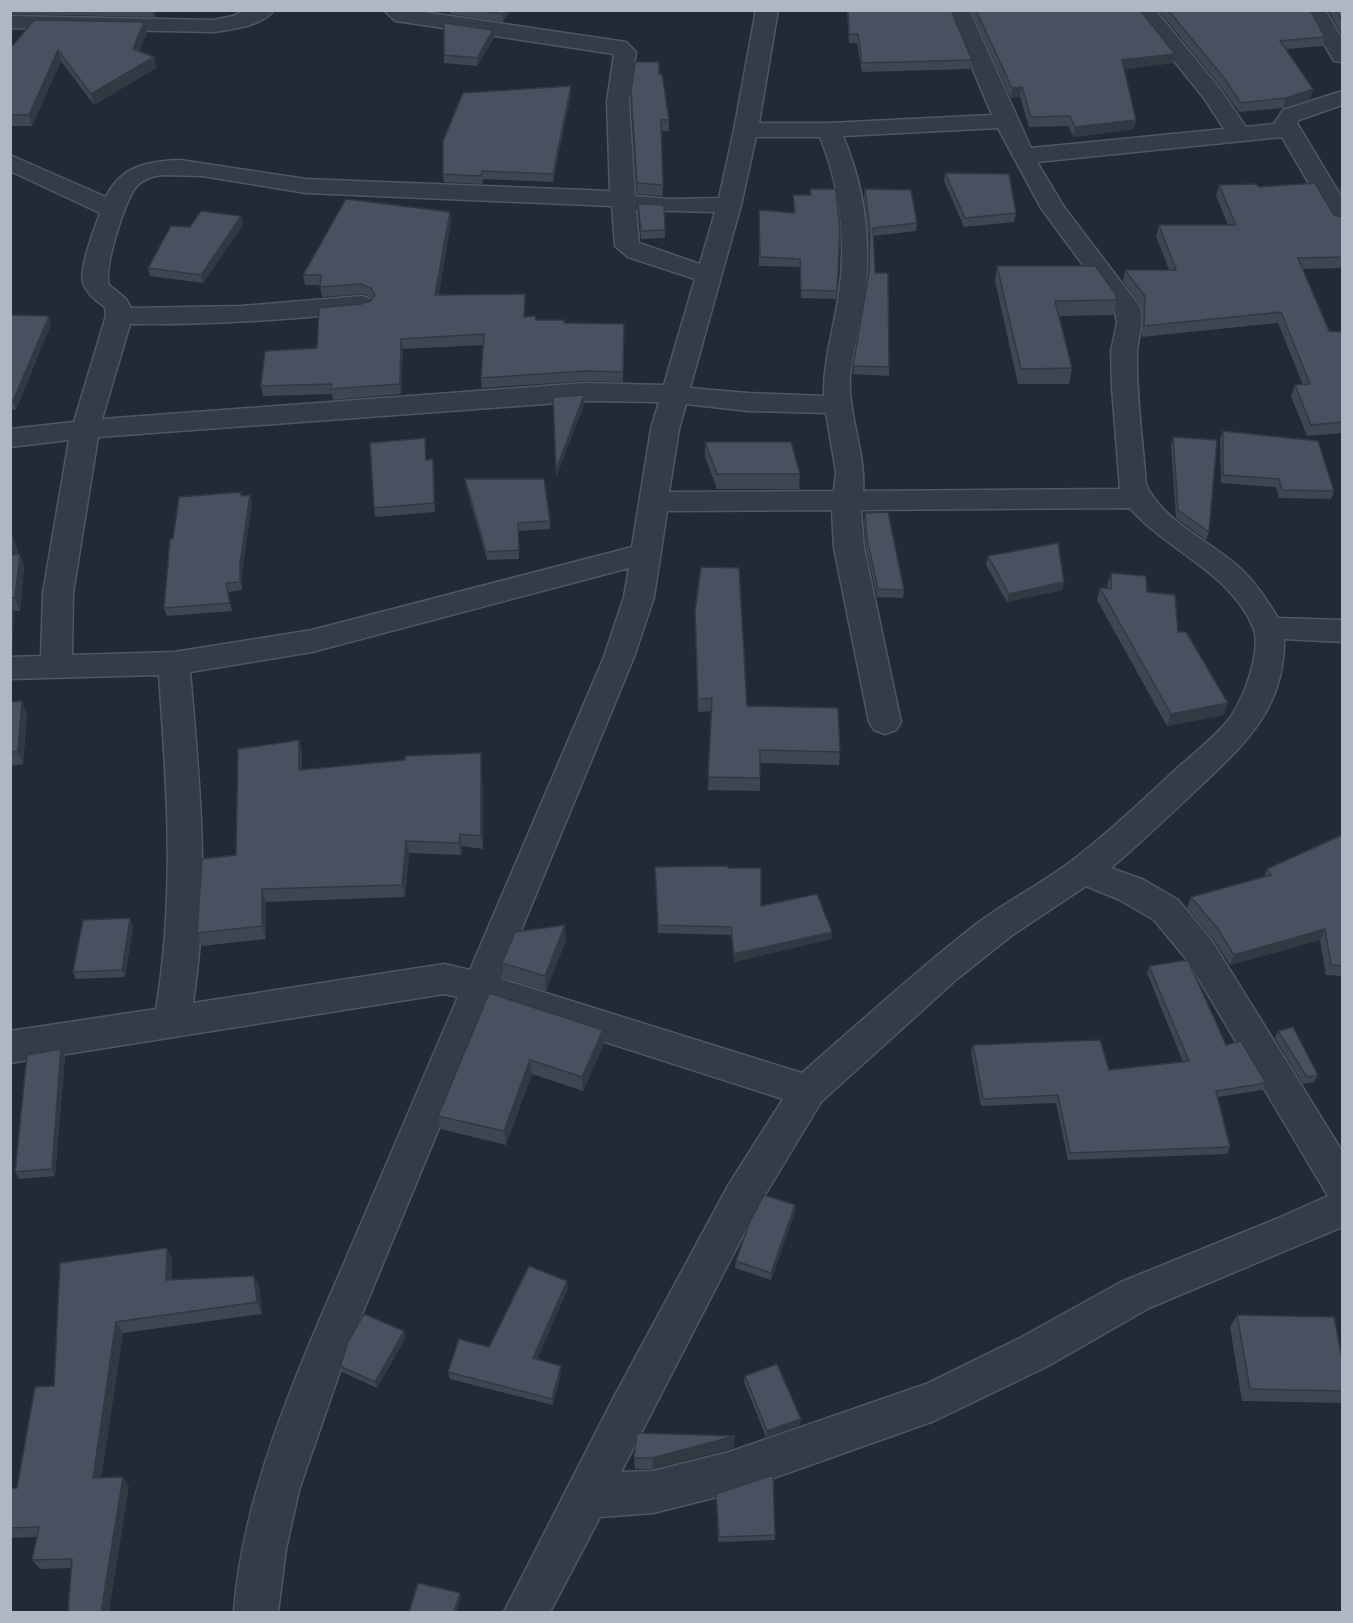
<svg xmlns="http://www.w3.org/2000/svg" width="1353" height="1623" viewBox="0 0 1353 1623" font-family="'Space Grotesk',sans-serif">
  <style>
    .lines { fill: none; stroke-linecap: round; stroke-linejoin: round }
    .street-casing { stroke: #4f5761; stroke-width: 3 }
    .street { fill: #343c47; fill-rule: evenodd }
    .wall { fill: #3d4653 }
    .shaded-wall { fill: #323943 }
    .building { fill: #475160; stroke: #323943; stroke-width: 1.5 }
  </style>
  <rect width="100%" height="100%" fill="#212a36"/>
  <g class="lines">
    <!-- street casing -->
    <g class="street-casing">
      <path id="street" d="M245,10H274C263,26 230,30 213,32L10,28V16L213,20L233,16Z
        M384,10H410L626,42L636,52L629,102L635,196L670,199L719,198L734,130L756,10H778L759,123H829L992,115L948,10H969L1031,148L1224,129L1204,98L1133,10H1155L1220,89L1246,127L1274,124L1283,110L1342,91V105L1299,120L1297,123L1342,198V227L1333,225L1282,137L1037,162L1064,207L1140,307C1144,326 1138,335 1137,353C1136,397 1143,442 1146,485C1165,524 1212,541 1242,570C1257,584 1267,601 1278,618L1342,620V642L1284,639C1285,713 1239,749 1190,796C1164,820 1138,845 1111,868L1144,880L1178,900L1212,941L1342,1151V1227L1149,1308L1048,1366L934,1421L729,1494L653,1513L600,1517L550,1612H504L614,1397L729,1184L783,1099L490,1005L348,1348L299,1490L286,1549L278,1612H234C242,1497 296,1374 342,1268C381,1178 419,1087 458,997L444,994L10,1063V1031L156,1009C175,898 167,786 159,675L10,679V657L41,656L43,593L69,440L10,447V429L74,422L106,316L105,307C96,301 86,293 83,282C79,268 95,228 100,213L10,171V155L106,197C121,166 148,161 180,160L306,179L610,191L607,102L614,54L403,22L395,21ZM998,128L1041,208L1114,307L1117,323L1111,351L1112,388L1120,489L863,491C866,453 848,416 850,378C852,352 860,327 864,301C872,245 865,188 843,136ZM756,137H820C841,189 847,245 838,300C833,332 823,363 824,396L748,393L690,388L741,205ZM161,175L202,176L306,193L612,206L615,246L628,257L695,279L664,385L585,383L102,419L130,324C207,325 285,320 362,312L371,309L375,304L371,299L362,296L241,306L131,308L126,299L109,285C103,269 125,200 136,187C143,179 151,177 161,175ZM636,210L715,212L700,264L639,243ZM585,401L659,402L651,429L632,547L312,630L174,652L72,655L73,593L98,437ZM686,404L748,411L826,413L836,472L834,491L669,492L679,429ZM1130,508C1166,550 1231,573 1253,627C1263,651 1242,705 1225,724C1210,741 1192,755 1175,770C1142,801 1109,832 1073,860C1042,884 1006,901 975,925C915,972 859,1023 802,1073L501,979L634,657L654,597L667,511L832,510L834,548L869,722L874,730L885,734L896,730L901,722L864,548L861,510ZM629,568L624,597L604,657L470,970L444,964L193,1003C210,893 200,782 190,672L312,652ZM1086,886L1120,900L1154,920L1188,961L1328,1196L1276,1219L1121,1282L1020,1338L926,1384L729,1452L653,1471L621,1472L757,1208L821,1102L957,979L1011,936Z
        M1304,10H1325L1342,39V62L1334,61Z"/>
    </g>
    <!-- street -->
    <use href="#street" class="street"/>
  </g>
  <!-- wall -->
  <path class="wall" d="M10,10H156L154,17L10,14Z
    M450,10H510L503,22L450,14Z
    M847,10H951L972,60L970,69L862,72L857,43H849Z
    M970,10H1140L1173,63L1124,69L1134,129L1074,137L1068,126L1029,127L1020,97L1011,98Z
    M1158,10H1310L1325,37L1323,46L1286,49L1313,89L1310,99L1283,108L1239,112L1222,88Z
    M1328,10H1342V35Z
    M493,30L494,38L477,66L444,63V55Z
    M147,33L139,51L154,57L156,68L94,105L61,61L32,126H10V49Z
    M659,74L669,120V131H661L663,196L637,194L631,102V91Z
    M571,94L553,182L483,179L482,184L444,182L443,174Z
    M945,173L1016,213L1014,222L964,227L944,181Z
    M1342,181V195L1340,190Z
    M1219,185L1259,187L1334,215L1342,217V268L1303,269L1329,331L1342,332V433L1307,436L1291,396L1295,385H1303L1278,323L1142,337V307L1123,281L1125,270H1169L1156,236L1159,225H1228L1216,196Z
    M810,189L837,291L836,299L801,298L800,267L759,266V218L794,213L793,195H810Z
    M865,189L917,223L916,231L873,236L875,273L889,367V376L853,374L869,276V238L864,198Z
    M638,204L664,205L665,238L641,239Z
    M241,216L243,225L203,283L150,276L148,268L190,227Z
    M451,222L438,295L525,294V317L536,320L564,323L624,324L623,382L585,381L482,388L481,378L483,345L403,349L401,394L333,400L332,394L263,396L261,386L317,348L361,304L370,301L373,298L363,294L322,297L320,285H305L303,275Z
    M997,266L1117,300L1113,315L1059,316L1072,368L1069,384H1018L995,281Z
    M10,315L51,324L16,410H10Z
    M1223,431L1334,491L1331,499L1279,498L1276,487L1221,483L1220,439Z
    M1173,437L1209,532L1206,540L1176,518L1171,445Z
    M425,438L426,460L434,468L435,512L375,517L374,508Z
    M705,442L800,474L799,489H717L705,457Z
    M465,479L550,521V529L519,531V559L487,560L466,487Z
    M242,496L252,503L242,572V590L228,592L232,611L167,616L164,608L173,539Z
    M865,513L904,590L903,598L877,597L866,548L864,521Z
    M10,537L18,550L17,554H20L24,567L20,611H14L12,655L10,656Z
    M988,556L1064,582L1062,590L1007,602L986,565Z
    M1111,573L1147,592L1178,632L1224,715L1167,726L1097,600L1100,588L1108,589L1107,585Z
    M695,611L747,706L840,752L839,765L760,763V791L708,790L711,711L698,712Z
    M10,702L27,714L23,764L10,766Z
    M299,740L302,753V770L482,766L483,849L462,846L461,855L409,853L405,897L266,902V939L202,946L197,933L236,855Z
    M1342,835V976L1326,975L1320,940L1230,965L1214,940L1187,908L1191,897L1264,877L1267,869Z
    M655,867L728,868L761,906L832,932L831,939L734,962L731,935L658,933Z
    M133,926L125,977L76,979L73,972Z
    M566,940L546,991L504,978L502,963Z
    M1149,966L1226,1045L1266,1083L1262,1090L1218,1097L1230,1147L1227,1154L1068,1160L1056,1103L981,1106L971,1052L973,1045L1109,1070L1183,1062L1147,973Z
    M489,993L604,1044L583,1091L532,1074L506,1145L441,1129L438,1116Z
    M1278,1031L1318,1075L1314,1082L1303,1084L1275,1038Z
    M61,1049L65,1057L55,1176L19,1179L15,1172Z
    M795,1205V1212L771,1280L735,1268L736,1261Z
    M167,1248L172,1260V1280L254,1276L259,1287L262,1314L123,1333L101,1477H123L129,1487L71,1568L40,1569L32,1560L37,1537L10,1538V1488H17L54,1386Z
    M568,1288L537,1359L561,1372L553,1405L450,1379L448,1372L489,1347Z
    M1237,1315L1342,1359V1400L1341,1403L1242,1401L1230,1327Z
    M406,1337L377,1388L342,1372L340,1366Z
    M745,1376L800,1425L766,1437L744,1382Z
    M734,1448L653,1469H635L634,1458Z
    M716,1494L775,1535V1540L718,1542Z"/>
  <!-- shaded-wall -->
  <path class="shaded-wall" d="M152,10H156L154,17Z
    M504,10H510L503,22V14Z
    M144,22L147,33L136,60L133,49Z
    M493,30L494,38L477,66V58Z
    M58,50L61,61L32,126L29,115Z
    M1175,54L1173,63L1120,70L1122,60Z
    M154,57L156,68L94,105L91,94Z
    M571,86V94L553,182V174Z
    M1022,87L1020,97L1011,98L1012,88Z
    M1313,89L1310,99L1283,108L1286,98Z
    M1136,120L1134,129L1074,137L1075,127Z
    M450,212L451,222L437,306L435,295Z
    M241,216L243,225L203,283L201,275Z
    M49,316L51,324L16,410L13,401Z
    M401,339L403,349L401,394L400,384Z
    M584,395L585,403L556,478V470Z
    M433,459L434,468L435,512L434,503Z
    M250,495L252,503L242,572V590L240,582V564Z
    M13,537L18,550L17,567L12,555Z
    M20,554L24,567L20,611L15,598Z
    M1064,582L1062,590L1007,602L1009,594Z
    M10,601L14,611L12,655L10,656Z
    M22,701L27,714L23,764L18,752Z
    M1228,703L1224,715L1167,726L1171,714Z
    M299,740L302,753V783L299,770Z
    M481,753L482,766L483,849L481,836Z
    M460,834L462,846L461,855L459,843Z
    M406,841L409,853L405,897L402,885Z
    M262,889L266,902V939L262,926Z
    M130,918L133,926L125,977L122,970Z
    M565,925L566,940L546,991L545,976Z
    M1325,929L1320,940L1230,965L1234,955Z
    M832,932L831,939L734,962V954Z
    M603,1030L604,1044L583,1091L582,1077Z
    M61,1049L65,1057L55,1176L52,1169Z
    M530,1060L532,1074L506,1145L504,1131Z
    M795,1205V1212L771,1280V1273Z
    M167,1248L172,1260V1291L166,1280Z
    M254,1276L259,1287L262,1314L257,1302Z
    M567,1281L568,1288L534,1365L533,1358Z
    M116,1322L123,1333L100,1488L93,1478Z
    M404,1331L406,1337L377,1388L375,1382Z
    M561,1366V1372L553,1405L552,1399Z
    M801,1419L800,1425L766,1437L767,1431Z
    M735,1436L734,1448L653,1469L652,1458Z
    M123,1477L129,1487L109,1612H101Z
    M460,1593L461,1598L457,1612H454Z"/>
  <!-- building -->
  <path class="building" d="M481,10H504L503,14Z
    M848,10H951L972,60L862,63L858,34H849Z
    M976,10H1140L1175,54L1122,60L1136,120L1075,127L1070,116L1031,117L1022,87L1012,88Z
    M1168,10H1310L1325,37L1280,41L1313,89L1286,98L1241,103L1224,78Z
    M1336,10H1342V21Z
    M34,20L144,22L133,49L154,57L91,94L58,50L29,115H10V49Z
    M444,23L493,30L477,58L444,55Z
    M635,62H659V74H662L669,120H661L663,185L637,183L631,91Z
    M571,86L553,174L482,171L481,176L443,174V141L463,93Z
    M945,173L1009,174L1016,213L965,218Z
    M1315,183L1334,215L1342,217V257L1298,258L1329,331L1342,332V422L1311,425L1295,385L1310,384L1281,312L1144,326L1145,296L1125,270H1176L1159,225H1236L1219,185L1256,184L1259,187Z
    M810,189H836L840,230L837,291L801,290L800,259L760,257L759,210L795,213L793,195H811Z
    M865,189L911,190L917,223L873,228L875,273H888L889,367L853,366L869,272L870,230Z
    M346,199L450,212L435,295L525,294L524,317L535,316L536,320H564V323L624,324L623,372L585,371L481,378L484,334L401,339L400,384L331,389L332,384L261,386L265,351L317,348L319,308L361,304L370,301L375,295L371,288L361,284L320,287L321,275H303Z
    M638,204L664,205L665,230L641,231Z
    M201,211L241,216L201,275L148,268L171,226L190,227Z
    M997,266H1095L1115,293L1117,300L1055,301L1072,368L1021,369Z
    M10,315L49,316L13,401H10Z
    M584,395L556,470L553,397Z
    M1223,431L1318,441L1334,491L1282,490L1279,479L1223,475Z
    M1173,437L1217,440L1209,532L1178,510Z
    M425,438L426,460L433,459L434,503L374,508L370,443Z
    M705,442H791L800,474H717Z
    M465,479H544L550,521L518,523L519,550L486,552Z
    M241,492V496L250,495L240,564V582L226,583L230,603L164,608L170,539H173L179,497Z
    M888,512L904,590L878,589L867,539L865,513Z
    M10,537H13L12,555L20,554L15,598H10Z
    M1058,543L1064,582L1009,594L988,556Z
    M701,567L739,568L747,706L838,708L840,752L760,750V778L708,777L712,698L698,699L695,611Z
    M1111,573L1146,576L1147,592L1175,595L1178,632H1186L1228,703L1171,714L1100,588L1111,589Z
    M22,701L18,752H10V702Z
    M299,740V770L405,760V756L481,753V836L460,834L459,843L406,841L402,885L262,889V926L197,933L202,859L236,855L238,749Z
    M1342,835V966L1331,965L1325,929L1234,955L1218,929L1191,897L1271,875L1267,869Z
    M728,866V868H761V906L817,894L832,932L734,954L731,927L658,925L655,867Z
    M130,918L122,970L73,972L83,920Z
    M565,925L545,976L502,963L515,932Z
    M1188,960L1226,1045L1241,1041L1266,1083L1216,1091L1230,1147L1070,1153L1058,1095L983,1099L973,1045L1100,1040L1109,1070L1189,1061L1149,966Z
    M489,993L603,1030L582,1077L530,1060L504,1131L438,1116Z
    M1293,1027L1318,1075L1307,1077L1278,1031Z
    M61,1049L52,1169L15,1172L27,1055Z
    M764,1195L795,1205L771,1273L736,1261L750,1221Z
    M167,1248L166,1280L254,1276L257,1302L116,1322L93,1478L123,1477L101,1612H68L72,1559L32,1560L39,1527L10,1528V1488H17L35,1387L54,1386L60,1263Z
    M529,1266L567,1281L533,1358L561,1366L552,1399L448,1372L459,1339L489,1347Z
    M364,1314L404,1331L375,1382L340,1366L349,1340Z
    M1237,1315L1334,1317L1342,1359V1391L1250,1389Z
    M777,1364L801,1419L767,1431L745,1376Z
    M637,1433L735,1436L652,1458H634Z
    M773,1475L775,1535L719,1537L716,1494Z
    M418,1583L460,1593L454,1612H409Z"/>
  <!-- border -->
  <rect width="1353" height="1623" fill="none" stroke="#aeb7c3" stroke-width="24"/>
</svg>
